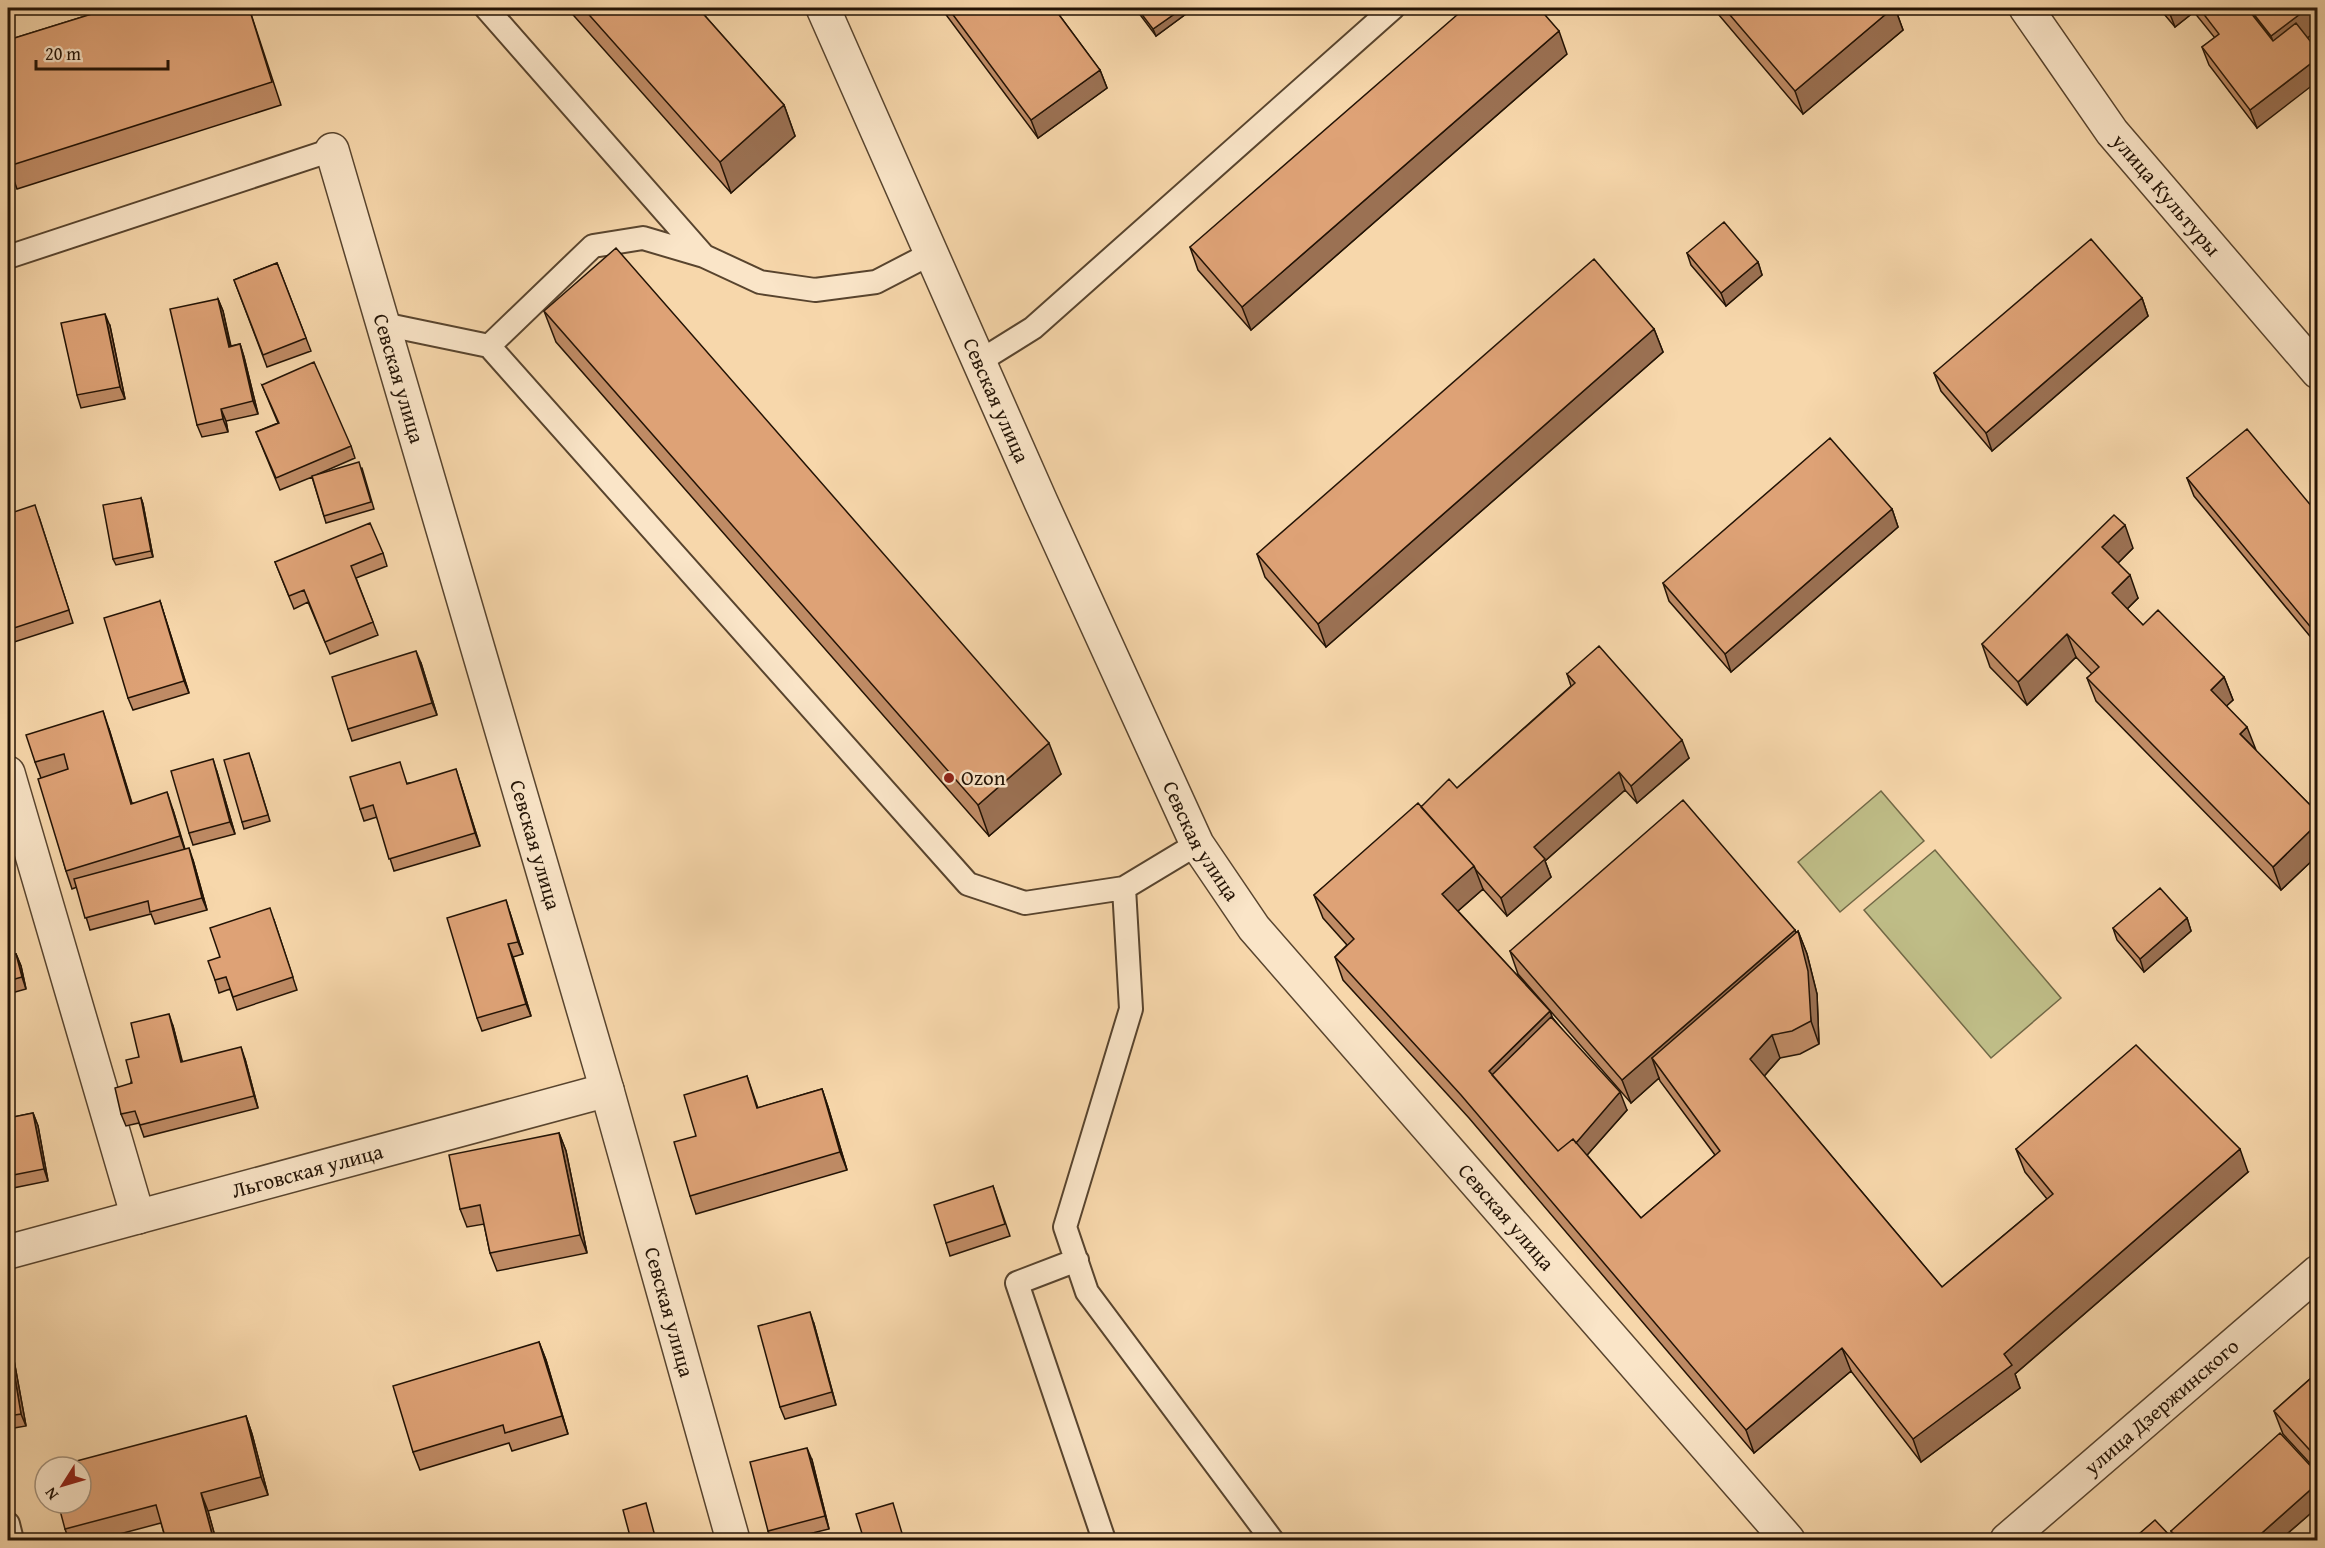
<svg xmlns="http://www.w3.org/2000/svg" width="2325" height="1548" viewBox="0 0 2325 1548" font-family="'Gentium Book Plus',serif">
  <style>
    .green { fill: #bfbd87; stroke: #716846; stroke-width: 1.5 }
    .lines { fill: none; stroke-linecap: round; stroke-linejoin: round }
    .service-casing { stroke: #58442e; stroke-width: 26 }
    .minor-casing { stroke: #58442e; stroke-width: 36 }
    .service { stroke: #fae5c8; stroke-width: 22 }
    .minor { stroke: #fae5c8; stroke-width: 33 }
    .wall { fill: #bf8b65; stroke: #231305; stroke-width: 1.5 }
    .shaded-wall { fill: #9b7153; stroke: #231305; stroke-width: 1.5 }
    .building { fill: #dea276; stroke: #231305; stroke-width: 1.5 }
    .poi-dot { fill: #8f2418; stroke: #fae5c8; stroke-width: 2 }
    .labels { text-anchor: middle; stroke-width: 5; stroke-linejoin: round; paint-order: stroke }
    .street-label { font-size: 21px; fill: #231305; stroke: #fae5c8 }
    .poi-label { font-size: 21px; fill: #231305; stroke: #fae5c8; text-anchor: start }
  </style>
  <rect width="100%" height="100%" fill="#f7d7ab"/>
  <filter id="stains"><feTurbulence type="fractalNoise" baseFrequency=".00333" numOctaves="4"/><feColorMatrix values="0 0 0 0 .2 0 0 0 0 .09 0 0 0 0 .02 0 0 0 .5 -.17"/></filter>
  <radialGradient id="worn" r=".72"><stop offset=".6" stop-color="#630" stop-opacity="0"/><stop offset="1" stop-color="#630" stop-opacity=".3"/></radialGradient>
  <!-- green -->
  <path class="green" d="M1881,791L1924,841L1840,912L1798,862Z
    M1935,850L2061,998L1991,1058L1864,910Z"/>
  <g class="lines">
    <!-- service casing -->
    <g class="service-casing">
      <path id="service" d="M486,8L704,256L760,282L815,290L876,282L932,253
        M8,257L332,150
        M383,324L489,346L593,246L643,238L704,256
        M489,346L968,884L1025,903L1124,888L1197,844
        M980,361L1033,328L1393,8
        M1124,888L1131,1009L1065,1227L1087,1292L1272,1540
        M1077,1260L1017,1283L1104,1540
        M8,1524L12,1540"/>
    </g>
    <!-- minor casing -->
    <g class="minor-casing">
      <g id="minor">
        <path id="s1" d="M823,8L1041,502L1197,844L1254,928L1788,1540"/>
        <path id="s2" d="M2026,8L2112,132L2318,372"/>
        <path id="s3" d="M332,150L607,1090L733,1540"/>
        <path d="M8,773L138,1217"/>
        <path id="s4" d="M8,1252L607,1090"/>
        <path id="s5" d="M2007,1540L2318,1272"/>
      </g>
    </g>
    <!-- service -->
    <use href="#service" class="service"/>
    <!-- minor -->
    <use href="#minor" class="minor"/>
  </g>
  <!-- wall -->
  <path class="wall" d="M111,8H249L281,105L17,189L10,169L8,170V40Z
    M567,8H698L784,105L795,136L731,193Z
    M941,8H1054L1100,70L1107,88L1038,138Z
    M1135,8H1194L1156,36Z
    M1713,8H1895L1903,30L1803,114Z
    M2159,8H2318L2307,37L2257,128L2209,65L2202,47L2215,38L2194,12L2175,27Z
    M1567,54L1251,330L1198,270L1190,247Z
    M1687,253L1758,262L1762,275L1726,306L1691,265Z
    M277,263L311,351L267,367L234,280Z
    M2142,298L2148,316L1992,451L1941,391L1934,373Z
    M218,299L223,311L231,346L240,344L244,357L258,414L226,421L228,432L202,437L197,425Z
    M544,311L1061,774L989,836L556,342Z
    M110,326L125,399L81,408L77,395Z
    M1654,329L1663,352L1326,647L1265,577L1257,554Z
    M262,385L351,446L355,458L316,475L362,468L374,509L326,523L312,477L280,490L256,432L278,423Z
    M2187,478L2318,514V646L2194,496Z
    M141,498L143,504L153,557L116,565L113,559Z
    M1892,509L1898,527L1731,672L1669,601L1663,583Z
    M8,514L39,517L73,623L8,644Z
    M2133,548L2118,563L2138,598L2127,609L2143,625L2224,677L2233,700L2226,706L2255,750L2318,813V855L2281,890L2096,701L2087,678L2092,674L2076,657L2027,705L1990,667L1982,644Z
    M383,553L387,566L356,578L378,635L330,654L308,602L294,609L275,562Z
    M160,601L189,693L133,710L128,698Z
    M421,663L437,715L352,741L348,729Z
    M1567,674L1689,758L1637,803L1625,790L1545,861L1551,877L1507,916L1482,888L1483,889L1458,911L1550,1011L1552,1017L1627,1110L1587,1155L1641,1218L1715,1155L1660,1081L1659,1078L1631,1103L1518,974L1510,951L1795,930L1796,933L1798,931L1807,954L1817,994L1819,1044L1800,1054L1780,1058L1764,1076L1942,1287L2047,1199L2025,1172L2016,1149L2248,1172L2015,1374L2020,1388L1921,1462L1851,1371L1754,1453L1469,1118L1343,980L1335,957L1347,945L1323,918L1314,895L1421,807L1457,788L1571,686Z
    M109,729L132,803L173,810L185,849L193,860L207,910L155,924L151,914L90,930L77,887L72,889L66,871L41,778L35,762Z
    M251,759L270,821L244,829L242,822Z
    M217,772L235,834L193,845L189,833Z
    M460,782L480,846L394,871L377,817L364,821L360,809L408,783Z
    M510,913L523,954L513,957L531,1016L482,1031L477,1018Z
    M2187,918L2191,931L2144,972L2117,940L2113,928Z
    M274,920L297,990L237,1010L230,989L219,993L215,980L220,957Z
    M16,954L21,966L26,989L8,994V956Z
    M173,1026L182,1062L245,1059L258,1108L144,1137L139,1123L126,1126L121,1114L139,1057Z
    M747,1076L758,1108L822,1089L828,1107L847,1170L696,1214L690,1196L696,1136Z
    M33,1113L38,1126L48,1181L8,1189V1118Z
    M559,1133L566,1151L587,1253L497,1271L490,1253L484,1224L467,1227L460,1209Z
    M993,1186L1010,1236L950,1256L946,1243Z
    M814,1324L836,1405L785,1419L780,1407Z
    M8,1328L9,1333L26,1426L8,1429Z
    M539,1342L546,1360L568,1434L512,1451L509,1443L420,1470L413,1452Z
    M2318,1372V1472L2283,1434L2274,1411Z
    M246,1416L252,1434L268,1495L208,1511L216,1540H166L161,1523L97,1540H69L65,1529Z
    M812,1460L829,1529L784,1540H772L768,1531Z
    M2318,1474V1507L2280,1540H2175L2171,1531Z"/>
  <!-- shaded-wall -->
  <path class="shaded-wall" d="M1183,8H1194L1156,36L1153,29Z
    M1893,8H1895L1903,30L1803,114L1795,91Z
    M2171,8H2193L2194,12L2175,27L2168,9Z
    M2308,8H2318V30L2279,59L2271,36Z
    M1559,31L1567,54L1251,330L1242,307Z
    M2318,58V81L2257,128L2250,110Z
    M1100,70L1107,88L1038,138L1031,120Z
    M784,105L795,136L731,193L720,162Z
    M1758,262L1762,275L1726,306L1721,293Z
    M2142,298L2148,316L1992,451L1986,433Z
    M218,299L223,311L233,359L229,347Z
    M105,314L110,326L125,399L120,387Z
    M1654,329L1663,352L1326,647L1318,624Z
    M240,344L244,357L258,414L253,401Z
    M221,409L226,421L228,432L223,419Z
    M141,498L143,504L153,557L151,551Z
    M1892,509L1898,527L1731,672L1725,654Z
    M2125,525L2133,548L2111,570L2102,547Z
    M2130,575L2138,598L2120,616L2112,593Z
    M160,601L164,614L189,693L184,681Z
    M2067,634L2076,657L2027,705L2018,682Z
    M416,651L421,663L437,715L432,703Z
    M2224,677L2233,700L2219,713L2211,690Z
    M103,711L109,729L137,821L131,804Z
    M2247,727L2256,750L2240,734Z
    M1682,740L1689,758L1637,803L1631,786Z
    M1049,743L1061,774L989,836L978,805Z
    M213,759L217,772L235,834L230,822Z
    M456,769L460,782L480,846L475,833Z
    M1619,772L1625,790L1545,861L1551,877L1507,916L1501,898L1534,847Z
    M167,792L173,810L186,854L180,836Z
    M2318,823V855L2281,890L2273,867Z
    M189,848L193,860L207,910L202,898Z
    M1474,866L1483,889L1451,917L1442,894Z
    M506,900L510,913L523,954L518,942Z
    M2187,918L2191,931L2144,972L2140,959Z
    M1795,930L1803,953L1652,1058L1659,1078L1631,1103L1622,1080Z
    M1798,931L1807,954L1817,994L1819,1044L1811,1021Z
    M508,944L513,957L531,1016L526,1004Z
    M16,954L21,966L26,989L22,977Z
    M1550,1011L1558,1034L1502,1089L1489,1071Z
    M169,1014L173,1026L186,1075L181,1062Z
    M1772,1035L1780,1058L1759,1082L1750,1059Z
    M241,1047L245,1059L258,1108L254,1096Z
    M822,1089L828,1107L847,1170L840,1152Z
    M1620,1092L1627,1110L1581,1162L1560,1156Z
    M33,1113L38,1126L48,1181L44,1169Z
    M559,1133L566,1151L587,1253L580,1235Z
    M2240,1149L2248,1172L2015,1374L2020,1388L1921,1462L1913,1439L2004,1354Z
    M810,1312L814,1324L836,1405L832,1392Z
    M8,1328L9,1333L26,1426L21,1414L8,1336Z
    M539,1342L546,1360L568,1434L562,1416Z
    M1842,1348L1851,1371L1754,1453L1746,1430Z
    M246,1416L252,1434L268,1495L261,1477Z
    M807,1448L812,1460L829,1529L825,1516Z
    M2318,1483V1507L2280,1540H2254Z
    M201,1493L208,1511L216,1540H214L212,1534Z"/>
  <!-- building -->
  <path class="building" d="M111,8H249L272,82L9,166L8,162V40Z
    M583,8H698L784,105L720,162Z
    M948,8H1054L1100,70L1031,120Z
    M1137,8H1183L1153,29Z
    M1465,8H1539L1559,31L1242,307L1190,247Z
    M1724,8H1893L1795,91Z
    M2199,8H2247L2273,41L2296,23L2318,51V58L2250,110L2202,47L2219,34Z
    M2249,8H2308L2271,36Z
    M1724,222L1758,262L1721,293L1687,253Z
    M2091,239L2142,298L1986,433L1934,373Z
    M616,248L1049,743L978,805L544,311Z
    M1594,259L1654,329L1318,624L1257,554Z
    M277,263L306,338L263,355L234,280Z
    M218,299L229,347L240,344L253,401L221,409L223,419L197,425L170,309Z
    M105,314L120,387L77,395L61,323Z
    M314,362L351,446L276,478L256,432L279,423L262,385Z
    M2247,429L2318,514V636L2187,478Z
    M1830,438L1892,509L1725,654L1663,583Z
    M359,462L371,502L324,516L312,476Z
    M141,498L151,551L113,559L103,505Z
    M35,505L69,610L8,630V514Z
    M2114,515L2125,525L2102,547L2130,575L2112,593L2143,625L2158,610L2224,677L2211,690L2247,727L2240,734L2318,813V823L2273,867L2087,678L2099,667L2067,634L2018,682L1982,644Z
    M370,523L383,553L351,566L373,622L325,642L304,590L289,596L275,562Z
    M160,601L184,681L128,698L104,618Z
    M1599,646L1682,740L1631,786L1619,772L1534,847L1545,859L1501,898L1476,870L1474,866L1421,807L1449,779L1457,788L1575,683L1567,674Z
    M416,651L432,703L348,729L332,677Z
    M103,711L131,804L167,792L180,836L66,871L38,779L68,769L64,754L35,762L26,735Z
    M249,753L268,815L242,822L224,760Z
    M213,759L230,822L189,833L171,771Z
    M400,762L407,784L456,769L475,833L389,859L373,805L360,809L350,777Z
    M1683,800L1795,930L1622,1080L1510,951Z
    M1418,803L1474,866L1442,894L1550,1011L1489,1071L1558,1151L1573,1139L1641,1218L1720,1151L1652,1058L1798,931L1808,971L1811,1021L1792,1031L1772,1035L1750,1059L1942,1287L2053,1194L2016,1149L2136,1045L2240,1149L2004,1354L2012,1365L1913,1439L1842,1348L1746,1430L1461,1095L1335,957L1354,939L1314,895Z
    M189,848L202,898L150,912L148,901L85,918L74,879Z
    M2160,888L2187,918L2140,959L2113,928Z
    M506,900L518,942L508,944L526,1004L477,1018L447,918Z
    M270,908L293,977L233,997L226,977L215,980L208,961L220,957L210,928Z
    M16,954L22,977L8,981V956Z
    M169,1014L181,1062L241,1047L254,1096L140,1125L135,1111L121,1114L115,1088L132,1083L126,1060L139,1057L131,1023Z
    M1551,1017L1620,1092L1576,1143L1573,1139L1558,1151L1492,1075Z
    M747,1076L757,1108L822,1089L840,1152L690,1196L674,1142L696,1136L684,1095Z
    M33,1113L44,1169L8,1176V1118Z
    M559,1133L580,1235L490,1253L480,1205L460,1209L449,1155Z
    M993,1186L1005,1224L946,1243L934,1205Z
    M810,1312L832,1392L780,1407L758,1326Z
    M8,1336L21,1414L8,1416Z
    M539,1342L562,1416L505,1433L503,1425L413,1452L393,1386Z
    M2318,1372V1459L2274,1411Z
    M246,1416L261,1477L201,1493L212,1534L188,1540H166L156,1505L65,1529L58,1503H81V1467H54Z
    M2280,1433L2318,1474V1483L2254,1540H2180L2171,1531Z
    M807,1448L825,1516L768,1531L750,1462Z
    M646,1503L656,1540H631L623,1510Z
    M893,1503L904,1540H864L856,1514Z
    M2155,1520L2174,1540H2132Z
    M562,1534L564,1540H545L544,1539Z"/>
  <!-- markers -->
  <circle class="poi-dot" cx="949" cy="778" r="6"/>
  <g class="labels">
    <!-- street labels -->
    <g class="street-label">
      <text dy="7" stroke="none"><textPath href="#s2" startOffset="234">улица Культуры</textPath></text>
      <text dy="7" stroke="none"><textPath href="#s3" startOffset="238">Севская улица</textPath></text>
      <text dy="7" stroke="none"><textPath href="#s1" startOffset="429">Севская улица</textPath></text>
      <text dy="7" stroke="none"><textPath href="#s1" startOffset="915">Севская улица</textPath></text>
      <text dy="7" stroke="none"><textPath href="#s3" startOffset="724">Севская улица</textPath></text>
      <text dy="7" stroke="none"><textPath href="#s4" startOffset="310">Льговская улица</textPath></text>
      <text dy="7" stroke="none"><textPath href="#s1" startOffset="1401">Севская улица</textPath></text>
      <text dy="7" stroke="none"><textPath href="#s3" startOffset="1210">Севская улица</textPath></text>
      <text dy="7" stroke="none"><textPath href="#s5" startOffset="204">улица Дзержинского</textPath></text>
    </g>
    <!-- poi labels -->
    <g class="poi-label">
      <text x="961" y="785">Ozon</text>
    </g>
  </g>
  <!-- margin -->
  <rect width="2325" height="1548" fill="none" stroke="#f7d7ab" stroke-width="30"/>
  <rect x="9" y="9" width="2307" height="1530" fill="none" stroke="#231305" stroke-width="3"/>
  <rect x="15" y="15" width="2295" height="1518" fill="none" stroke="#231305" stroke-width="1.5"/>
  <!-- north arrow -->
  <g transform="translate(63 1485) rotate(233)"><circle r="28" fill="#fae5c8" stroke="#a4917a" stroke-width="1.5"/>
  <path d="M0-4.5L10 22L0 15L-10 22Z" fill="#8f2418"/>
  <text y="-9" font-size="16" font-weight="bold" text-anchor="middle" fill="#231305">N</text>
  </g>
  <!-- scale -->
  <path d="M36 60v9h132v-9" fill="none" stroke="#231305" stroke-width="3"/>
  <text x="45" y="60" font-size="18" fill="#231305" stroke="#fae5c8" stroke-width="4.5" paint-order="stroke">20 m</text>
  <rect width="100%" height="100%" filter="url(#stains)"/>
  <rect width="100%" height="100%" fill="url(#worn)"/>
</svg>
